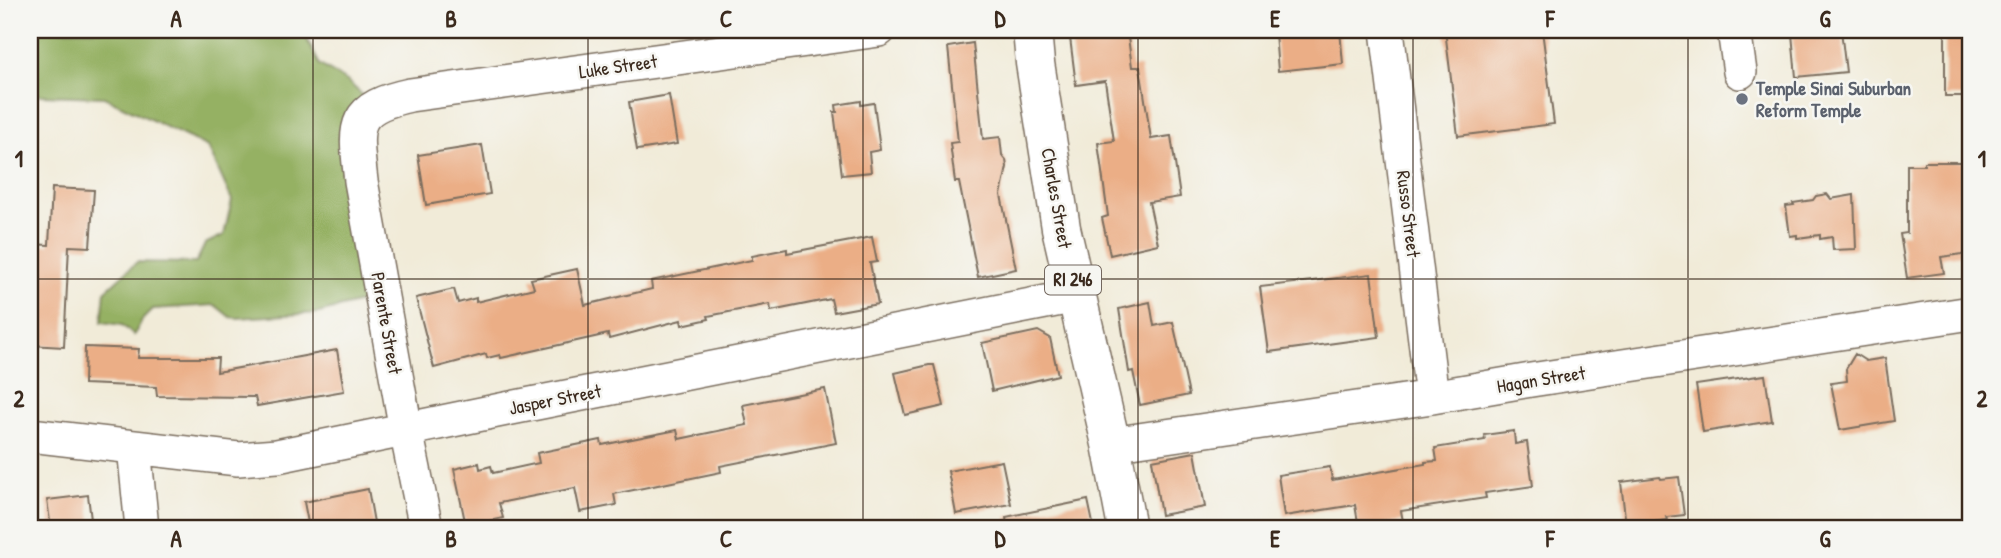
<svg xmlns="http://www.w3.org/2000/svg" width="2001" height="558" viewBox="0 0 2001 558" font-family="'Patrick Hand',sans-serif">
  <style>
    .forest { fill: #95b163; stroke: #686e40; stroke-width: 2 }
    .building { fill: #ebae86 }
    .lines { fill: none; stroke-linecap: round; stroke-linejoin: round }
    .street-casing { stroke: #7b6e5f; stroke-width: 36 }
    .primary-casing { stroke: #7b6e5f; stroke-width: 41 }
    .street { stroke: #fff; stroke-width: 33 }
    .primary { stroke: #fff; stroke-width: 38 }
    .grid { fill: none; stroke: #3b2a1e; stroke-width: 2; stroke-opacity: 0.55 }
    .worship-dot { fill: #6b7280; stroke: #f6f6f2; stroke-width: 2.5 }
    .labels { text-anchor: middle; stroke-width: 5; stroke-linejoin: round; paint-order: stroke }
    .shield { fill: #f6f6f2; stroke: #73675e; stroke-width: 2 }
    .shield-label { font-size: 18px; font-weight: bold; fill: #3b2a1e }
    .street-label { font-size: 19px; fill: #3b2a1e; stroke: #f6f6f2 }
    .worship-label { font-size: 19px; font-weight: bold; fill: #5b616d; stroke: #f6f6f2; text-anchor: start }
    .neatline { fill: none; stroke: #3b2a1e; stroke-width: 2.5 }
    .grid-label { font-size: 23px; text-anchor: middle; font-weight: bold; fill: #3b2a1e }
  </style>
  <rect width="100%" height="100%" fill="#f6f6f2"/>
  <filter id="ink" filterUnits="userSpaceOnUse"><feTurbulence type="fractalNoise" baseFrequency=".0143" numOctaves="2"/><feDisplacementMap in="SourceGraphic" scale="14" xChannelSelector="R" yChannelSelector="G"/><feConvolveMatrix kernelMatrix="1 2 1 2 8 2 1 2 1" color-interpolation-filters="sRGB"/></filter>
  <filter id="wash" filterUnits="userSpaceOnUse"><feTurbulence type="fractalNoise" baseFrequency=".00686" numOctaves="4" result="noise"/><feDisplacementMap in="SourceGraphic" scale="28" xChannelSelector="R" yChannelSelector="G"/><feGaussianBlur stdDeviation="1.57" result="paint"/><feColorMatrix in="noise" values="0 0 0 0 0 0 0 0 0 0 0 0 0 0 0 0 0 1.4 0 .05"/><feComposite in="paint" operator="in"/></filter>
  <g filter="url(#wash)">
    <rect width="100%" height="100%" fill="#f1ebd8"/>
    <!-- forest -->
    <path class="forest" d="M30,30H305L308,42L320,65L347,81L377,108L365,139L383,296L319,313L237,318L230,317L215,305L153,309L142,320L134,335L122,325L102,322L105,291L137,262L196,263L205,244L224,235L232,200L208,147L104,97L40,95L30,90Z"/>
    <g id="blocks">
      <!-- building -->
      <path class="building" d="M1069,30H1127L1132,67H1140L1151,139L1171,136L1180,197L1149,202L1158,244L1110,255L1102,218L1108,216L1098,143L1114,141L1105,81L1076,85Z
        M1313,30H1340L1343,64L1278,71L1275,33Z
        M1445,30H1542L1554,124L1458,136Z
        M1841,30L1846,72L1796,77L1792,34Z
        M1945,30H1971V96H1945Z
        M973,43L983,139L1000,137L1002,155L1006,160L1007,167L1001,195L1016,269L978,277L959,182H955L950,143L958,142L948,47Z
        M669,95L677,144L637,150L629,102Z
        M861,101V105L874,103L880,150L869,152L871,172L842,175L834,112H837L836,105Z
        M482,145L490,194L426,205L418,155Z
        M1924,162H1971V201H1963L1970,253L1941,257L1944,273L1907,278L1900,234L1907,233V165H1924Z
        M52,188L94,190L90,247L69,246L64,347L30,345V244L49,245Z
        M1827,194L1831,199L1854,195L1856,249L1833,250L1832,237L1820,239V235L1797,238V235L1790,236L1786,206L1794,205L1793,203L1813,200L1816,196Z
        M872,237L877,262L870,263L878,304L834,312L831,299L771,311L770,304L708,316L709,319L682,325L681,320L609,339L608,334L501,358L500,355L487,358L486,354L434,368L416,298L454,289L458,303L476,298V302L534,288L531,279L577,269L585,305L652,289L651,281L752,260V256L787,249V253Z
        M1371,274L1379,337L1269,352L1260,287Z
        M1150,302L1154,326L1173,322L1189,395L1140,405L1133,371L1129,372L1119,309Z
        M1038,331L1050,338L1058,375L992,391L982,343Z
        M85,347L139,349L138,358H218L217,372L337,350L344,391L257,406L255,397L157,396L156,387L84,384Z
        M1855,354L1866,361L1885,358L1894,421L1840,430L1831,383L1847,381L1846,369Z
        M929,365H934L944,406L905,415L895,373Z
        M1765,375L1772,421L1703,432L1696,385Z
        M825,389L836,443L720,466L721,472L614,494L616,505L580,512L575,488L499,503L503,518L466,526L454,469L479,463L480,469L491,466L493,473L539,463L537,453L601,440L602,445L677,430L679,439L747,425L743,405Z
        M1514,431L1515,444L1527,442L1533,486L1485,493L1486,498L1401,511L1403,521L1362,528H1359L1355,505L1284,516L1278,475L1330,467L1332,480L1425,464V462L1437,461L1435,448L1485,440L1484,435Z
        M1195,452L1205,507L1161,515L1152,460Z
        M1002,461L1011,504L956,514L948,471Z
        M1660,477L1661,479L1679,477L1684,515L1666,517L1667,520L1626,526L1621,482Z
        M368,489L375,528H309L304,502Z
        M88,495L92,528H51L47,500Z
        M1088,500L1094,528H1007L1006,517Z"/>
    </g>
  </g>
  <g filter="url(#ink)">
    <use href="#blocks" fill-opacity="0" stroke="#7b6e5f" stroke-width="2"/>
    <g class="lines">
      <!-- street casing -->
      <g class="street-casing">
        <path id="street" d="M1387,30L1432,397
          M1734,30L1740,72
          M30,435L238,459L277,456L506,409L1076,296
          M1111,444L1432,397L1531,380L1971,313
          M134,447L142,528
          M426,528L406,430L361,181C355,127 349,108 410,95L879,30"/>
      </g>
      <!-- primary casing -->
      <g class="primary-casing">
        <path id="primary" d="M1032,30L1035,63L1061,228L1111,444L1127,528"/>
      </g>
      <!-- street -->
      <use href="#street" class="street"/>
      <!-- primary -->
      <use href="#primary" class="primary"/>
    </g>
  </g>
  <!-- grid -->
  <path class="grid" d="M313,30V528M588,30V528M863,30V528M1138,30V528M1413,30V528M1688,30V528M30,279H1971"/>
  <!-- markers -->
  <circle class="worship-dot" cx="1742" cy="99" r="7"/>
  <g class="labels">
    <!-- shield labels -->
    <rect class="shield" x="1045" y="265.5" width="56" height="29" rx="5"/>
    <g class="shield-label">
      <text x="1073" y="286">RI 246</text>
    </g>
    <!-- street labels -->
    <g class="street-label">
      <text transform="translate(618 66) rotate(-8)" y="7">Luke Street</text>
      <text transform="translate(1057 198) rotate(80)" y="7">Charles Street</text>
      <text transform="translate(1409 214) rotate(83)" y="7">Russo Street</text>
      <text transform="translate(387 323) rotate(80)" y="7">Parente Street</text>
      <text transform="translate(1541 379) rotate(-9)" y="7">Hagan Street</text>
      <text transform="translate(555 399) rotate(-11)" y="7">Jasper Street</text>
    </g>
    <!-- worship labels -->
    <g class="worship-label">
      <text x="1756" y="95">Temple Sinai Suburban<tspan x="1756" dy="22">Reform Temple</tspan></text>
    </g>
  </g>
  <!-- margin -->
  <rect width="2001" height="558" fill="none" stroke="#f6f6f2" stroke-width="77"/>
  <rect x="38" y="38" width="1924" height="482" class="neatline"/>
  <g class="grid-label">
    <text x="176" y="27">A</text>
    <text x="451" y="27">B</text>
    <text x="726" y="27">C</text>
    <text x="1000" y="27">D</text>
    <text x="1275" y="27">E</text>
    <text x="1550" y="27">F</text>
    <text x="1825" y="27">G</text>
    <text x="19" y="167">1</text>
    <text x="1982" y="167">1</text>
    <text x="19" y="407">2</text>
    <text x="1982" y="407">2</text>
    <text x="176" y="547">A</text>
    <text x="451" y="547">B</text>
    <text x="726" y="547">C</text>
    <text x="1000" y="547">D</text>
    <text x="1275" y="547">E</text>
    <text x="1550" y="547">F</text>
    <text x="1825" y="547">G</text>
  </g>
</svg>
